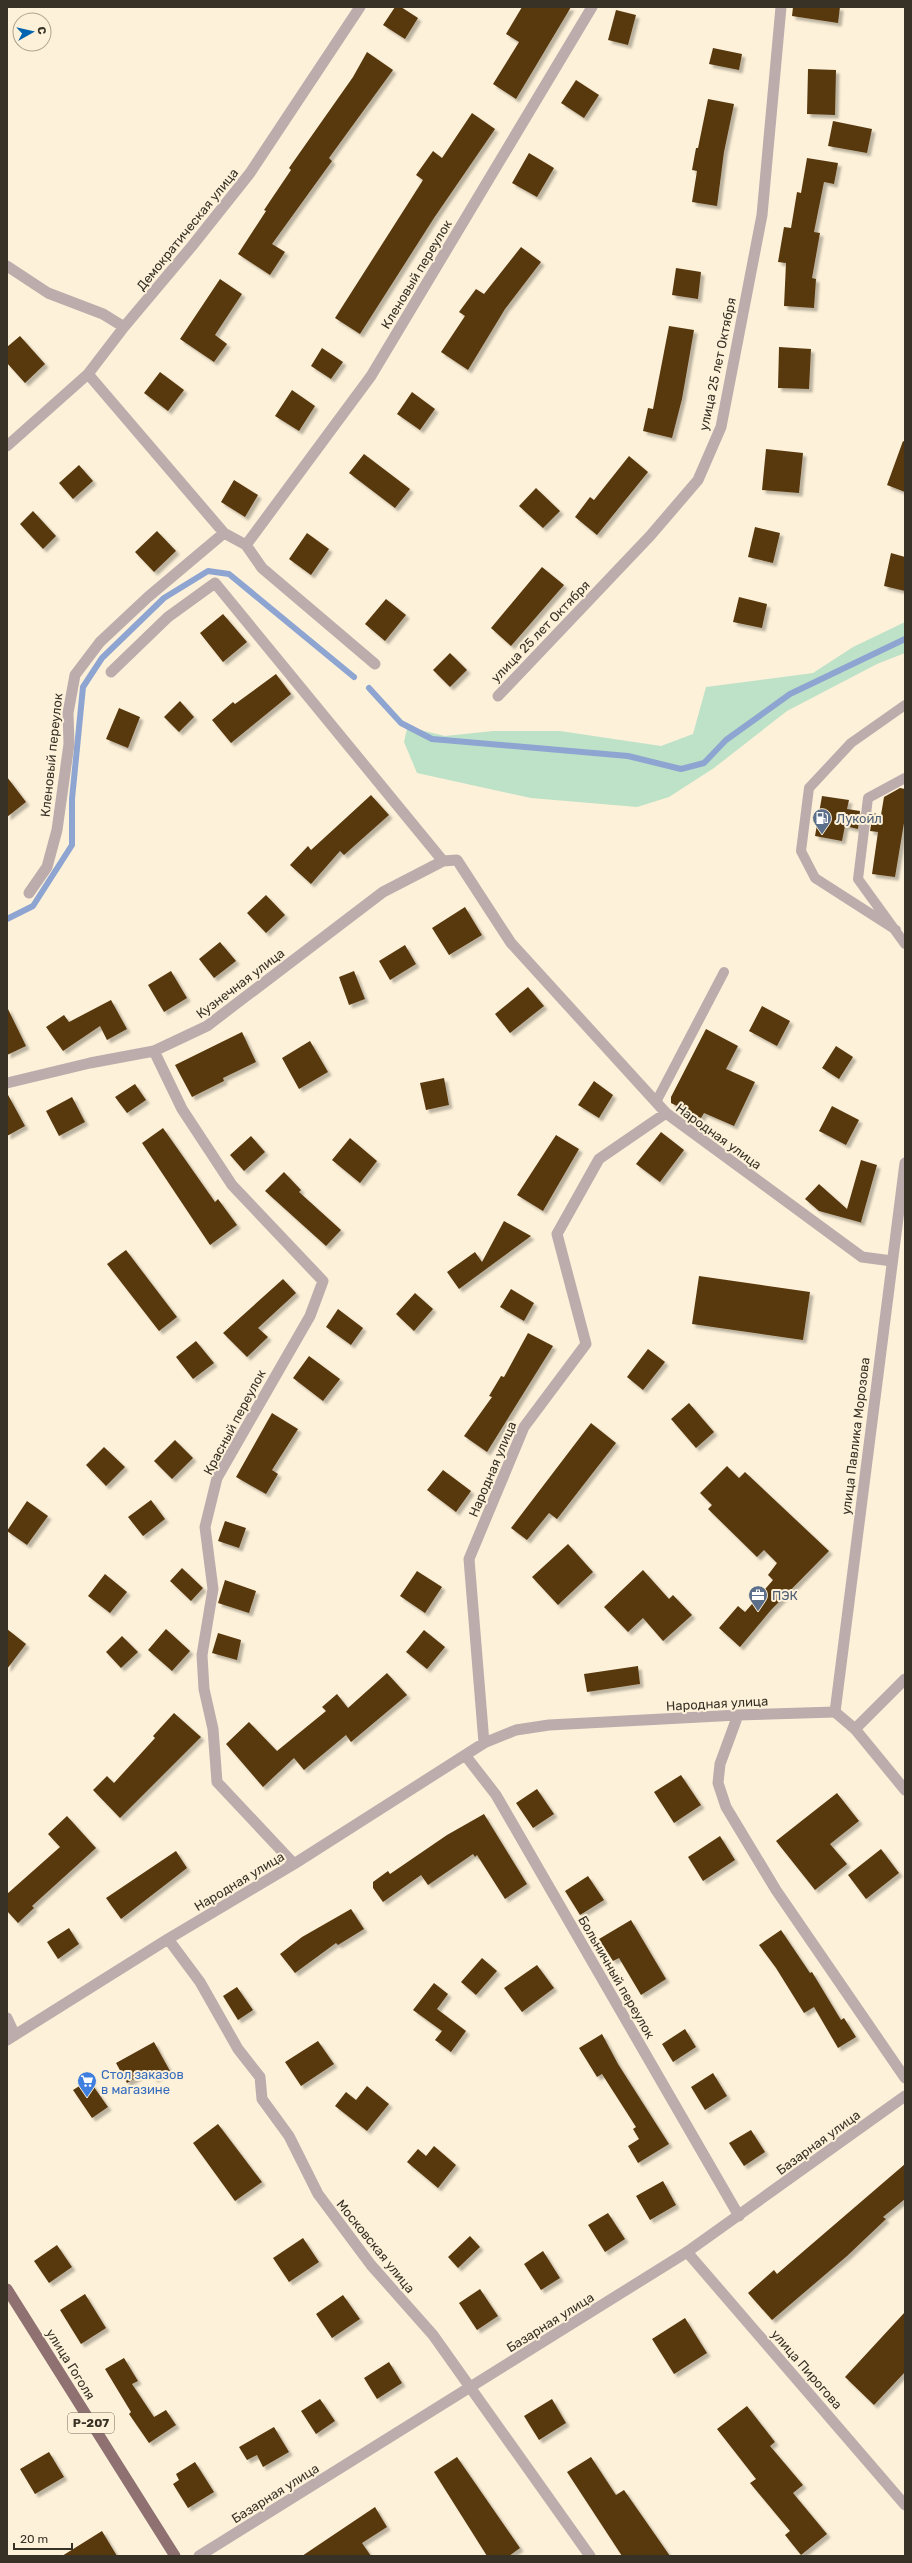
<svg xmlns="http://www.w3.org/2000/svg" width="912" height="2563" viewBox="0 0 912 2563" font-family="Rubik,sans-serif">
  <style>
    .green { fill: #bde2c8 }
    .lines { fill: none; stroke-linecap: round; stroke-linejoin: round }
    .stream { stroke: #8ea4d1; stroke-width: 6 }
    .building { fill: #583910; filter: url(#shadow) }
    .service { stroke: #bdacac; stroke-width: 10 }
    .minor { stroke: #bdacac; stroke-width: 11 }
    .tertiary { stroke: #bdacac; stroke-width: 11 }
    .primary { stroke: #8f7172; stroke-width: 11 }
    .labels { text-anchor: middle; stroke-width: 4; stroke-linejoin: round; paint-order: stroke }
    .shield { fill: #fdf1d9; stroke: #736b5c; stroke-width: 1 }
    .shield-label { font-size: 12px; font-weight: bold; fill: #383226 }
    .street-label { font-size: 13px; fill: #383226; stroke: #fdf1d9 }
    .service-label { font-size: 13px; fill: #4e5e75; stroke: #fdf1d9; text-anchor: start }
    .shop-label { font-size: 13px; fill: #366cbe; stroke: #fdf1d9; text-anchor: start }
  </style>
  <defs>
    <filter id="shadow"><feDropShadow dx="3.5" dy="3.5" stdDeviation="1" flood-color="#0004"/></filter>
  </defs>
  <rect width="100%" height="100%" fill="#fdf1d9"/>
  <!-- green -->
  <path class="green" d="M905,622V653L877,664L787,711L714,768L669,797L637,807L531,798L417,773L404,742L408,724L420,730L445,736L493,731H560L661,746L693,734L706,687L813,673L853,647Z"/>
  <g class="lines">
    <!-- stream -->
    <path class="stream" d="M369,688L401,723L432,739L628,756L681,769L704,763L726,740L790,694L905,639
      M7,919L33,906L72,845V799L83,687L102,658L164,598L208,571L229,574L354,677"/>
  </g>
  <!-- building -->
  <path class="building" d="M395,7H401L418,18L405,39L383,25Z
    M522,7H571L516,99L493,84L519,42L506,34Z
    M793,7H840L838,23L792,16Z
    M616,10L636,15L628,45L608,40Z
    M713,48L742,54L739,70L709,64Z
    M367,52L393,70L329,158L332,161L272,244L285,252L270,275L238,254L266,211L264,210L291,170L289,168L353,77Z
    M808,69L836,70L835,115L807,114Z
    M576,80L599,95L584,118L561,103Z
    M708,99L734,104L724,152L717,206L692,202L697,171L692,170L696,148H698Z
    M472,113L495,129L434,218L360,334L335,318L423,180L416,175L433,151L442,158Z
    M833,121L872,129L867,153L828,146Z
    M529,153L554,168L537,197L512,183Z
    M807,158L838,163L834,184L824,182L814,232L820,233L812,278L816,279L814,308L784,306L786,263L778,262L784,227L791,228L797,192L801,193Z
    M521,247L541,262L505,309L468,370L441,352L465,316L459,312L476,289L484,294Z
    M676,268L701,272L698,299L672,295Z
    M220,279L242,294L215,335L227,344L214,362L180,339Z
    M669,326L694,330L682,399L672,438L643,431L648,408L653,409Z
    M20,336L45,364L25,383L7,363V347Z
    M779,347L811,349L809,389L778,388Z
    M322,348L343,362L331,379L311,366Z
    M160,372L184,390L168,411L144,393Z
    M292,390L315,406L299,431L275,416Z
    M412,392L435,409L420,430L397,414Z
    M903,441L905,442V492L887,485Z
    M766,449L803,453L799,493L762,490Z
    M364,454L410,489L395,508L349,473Z
    M629,456L648,472L597,535L575,517L590,497L594,500Z
    M79,465L93,481L73,499L59,483Z
    M234,480L258,495L245,517L221,502Z
    M536,488L560,511L543,528L519,506Z
    M33,511L56,536L43,549L20,524Z
    M755,527L780,533L773,563L748,557Z
    M157,531L176,551L154,572L135,552Z
    M307,533L329,549L311,575L289,559Z
    M891,553L905,557V591L884,586Z
    M542,567L564,585L511,646L491,628Z
    M739,597L767,604L762,628L733,622Z
    M386,599L406,615L385,641L365,624Z
    M223,614L247,642L223,662L200,633Z
    M450,653L467,670L450,687L433,670Z
    M276,674L291,694L231,743L212,720L233,702L235,704Z
    M180,701L194,717L179,732L164,717Z
    M119,708L140,717L128,748L106,739Z
    M7,777L26,802L7,817Z
    M900,788L905,789V817L895,877L872,874L878,832L870,831L873,813L881,815L884,797Z
    M371,795L389,815L344,855L340,851L311,884L290,865L308,846L311,850Z
    M822,796L849,800L847,809L860,811L858,829L845,826L842,841L815,836Z
    M266,895L285,915L266,933L247,913Z
    M465,907L482,935L449,955L432,928Z
    M220,942L236,961L214,978L199,959Z
    M405,945L416,964L390,980L379,961Z
    M171,971L187,998L164,1012L148,985Z
    M354,971L365,999L349,1005L339,977Z
    M528,987L544,1006L510,1033L495,1014Z
    M111,1000L127,1029L107,1040L100,1026L63,1051L46,1027L64,1015L69,1022Z
    M762,1006L790,1021L777,1046L749,1031Z
    M7,1007L26,1046L7,1055Z
    M706,1029L738,1046L726,1069L755,1082L734,1126L704,1113L701,1118L671,1103V1097Z
    M242,1032L256,1062L223,1078L224,1081L192,1097L175,1065Z
    M310,1041L328,1072L299,1089L282,1058Z
    M836,1046L853,1057L839,1079L822,1068Z
    M444,1078L449,1105L426,1110L420,1083Z
    M594,1081L613,1095L599,1118L578,1105Z
    M135,1084L146,1100L127,1113L115,1097Z
    M7,1093L25,1126L7,1136Z
    M72,1097L85,1122L59,1136L46,1111Z
    M832,1106L859,1120L846,1145L819,1131Z
    M163,1128L215,1202L218,1199L237,1225L210,1245L142,1143Z
    M661,1132L684,1150L660,1182L636,1164Z
    M556,1135L579,1149L543,1211L517,1195Z
    M251,1136L265,1152L244,1171L230,1155Z
    M350,1138L377,1161L360,1183L332,1160Z
    M861,1160L877,1165L861,1222L863,1223L819,1211L805,1199L819,1184L847,1209Z
    M284,1172L301,1190L299,1192L341,1230L326,1246L265,1191Z
    M504,1221L531,1236L459,1289L447,1272L475,1252L482,1262Z
    M126,1250L177,1317L159,1331L107,1264Z
    M699,1276L810,1292L803,1340L692,1324Z
    M283,1279L296,1293L258,1328L268,1337L247,1357L223,1333Z
    M511,1289L534,1303L524,1321L500,1307Z
    M415,1293L433,1309L414,1331L396,1314Z
    M338,1309L363,1328L351,1345L326,1327Z
    M528,1333L553,1346L487,1452L464,1436L492,1397L489,1396L501,1376L504,1377Z
    M196,1341L214,1363L193,1379L176,1357Z
    M648,1349L665,1362L643,1390L627,1377Z
    M309,1356L340,1379L323,1401L293,1378Z
    M689,1403L714,1432L696,1448L671,1419Z
    M272,1413L298,1429L272,1470L278,1474L266,1494L236,1477Z
    M591,1423L616,1443L557,1519L549,1513L527,1540L511,1528Z
    M175,1440L193,1458L172,1479L154,1461Z
    M104,1447L125,1467L106,1486L86,1465Z
    M727,1466L739,1478L745,1472L829,1551L771,1610L740,1647L719,1628L738,1606L745,1612L773,1580L768,1575L777,1563L764,1550L757,1557L708,1509L712,1505L700,1493Z
    M443,1470L471,1491L456,1512L427,1490Z
    M151,1500L165,1519L143,1536L128,1517Z
    M27,1501L48,1516L27,1545L7,1531Z
    M225,1521L246,1528L239,1548L218,1541Z
    M568,1544L593,1572L558,1605L532,1577Z
    M182,1568L203,1588L191,1601L170,1581Z
    M643,1570L669,1599L673,1595L692,1615L663,1641L643,1618L628,1632L604,1607Z
    M417,1571L442,1587L425,1613L400,1596Z
    M105,1574L127,1592L110,1613L88,1596Z
    M225,1580L256,1591L249,1613L218,1603Z
    M7,1629L26,1644L7,1669Z
    M166,1629L190,1651L172,1671L148,1650Z
    M424,1630L445,1647L427,1669L406,1652Z
    M218,1633L241,1640L237,1660L212,1653Z
    M122,1636L138,1652L121,1668L106,1652Z
    M638,1666L640,1684L587,1692L584,1674Z
    M387,1673L407,1695L351,1742L346,1735L304,1770L294,1758L263,1787L226,1744L249,1722L277,1751L326,1711L322,1707L337,1694L348,1708Z
    M174,1713L201,1737L120,1818L93,1790L107,1776L114,1783L155,1738L153,1736Z
    M681,1775L701,1805L674,1823L654,1792Z
    M537,1789L554,1814L533,1828L516,1803Z
    M837,1793L859,1821L830,1844L847,1864L815,1890L776,1841Z
    M484,1814L527,1884L505,1899L477,1855L475,1857L473,1854L428,1885L421,1875L383,1902L373,1888V1882L388,1871L390,1874L447,1835Z
    M67,1816L96,1848L32,1906L34,1908L18,1923L7,1911V1894L60,1847L48,1834Z
    M720,1836L735,1860L703,1881L688,1857Z
    M881,1849L899,1873L866,1899L848,1875Z
    M176,1851L187,1868L121,1919L106,1898Z
    M588,1876L604,1900L580,1915L565,1891Z
    M351,1909L364,1929L338,1945L336,1943L295,1973L280,1954L302,1937Z
    M631,1920L666,1979L641,1995L619,1958L613,1961L599,1939Z
    M69,1928L79,1944L58,1959L47,1942Z
    M781,1930L810,1973L812,1972L841,2020L844,2018L856,2037L838,2048L814,2007L804,2013L776,1968L759,1945Z
    M482,1958L497,1971L476,1995L461,1982Z
    M537,1965L554,1988L522,2012L504,1988Z
    M434,1983L448,1994L437,2009L466,2031L451,2052L435,2040L442,2031L413,2010Z
    M237,1987L253,2010L238,2020L223,1996Z
    M685,2029L696,2047L673,2062L662,2044Z
    M602,2034L618,2064L669,2144L638,2163L628,2146L639,2139L633,2129L636,2127L602,2074L597,2077L579,2048Z
    M318,2041L334,2064L301,2086L285,2062Z
    M154,2042L170,2071L154,2079L150,2070L127,2083L116,2063Z
    M713,2073L727,2096L705,2110L691,2087Z
    M89,2080L108,2107L92,2118L73,2090Z
    M367,2086L389,2104L367,2131L335,2106L346,2092L356,2100Z
    M218,2124L262,2182L235,2201L193,2143Z
    M751,2130L765,2152L744,2166L729,2143Z
    M434,2146L456,2165L438,2188L407,2162L418,2149L426,2156Z
    M905,2164V2199L883,2217L886,2219L847,2256L772,2320L748,2293L774,2270L777,2274Z
    M663,2181L676,2205L650,2220L636,2196Z
    M608,2213L625,2239L605,2252L588,2225Z
    M470,2236L480,2247L458,2268L448,2257Z
    M303,2238L319,2262L289,2282L273,2258Z
    M57,2245L72,2267L49,2283L34,2261Z
    M543,2251L560,2278L541,2290L524,2264Z
    M480,2289L498,2316L477,2330L459,2303Z
    M85,2294L106,2328L81,2344L60,2310Z
    M343,2295L360,2319L332,2338L316,2314Z
    M905,2312V2372L874,2405L845,2377Z
    M685,2318L707,2353L674,2374L652,2339Z
    M124,2358L138,2381L132,2384L154,2417L166,2410L176,2425L149,2443L129,2414L131,2412L105,2369Z
    M389,2362L402,2383L377,2399L364,2378Z
    M320,2399L335,2421L316,2434L301,2411Z
    M552,2399L566,2423L539,2440L524,2416Z
    M747,2406L775,2442L770,2446L803,2485L793,2493L827,2534L801,2555L785,2535L790,2531L750,2483L756,2479L717,2429Z
    M274,2427L289,2452L263,2467L257,2455L247,2460L239,2447Z
    M49,2452L64,2477L35,2494L20,2469Z
    M457,2457L520,2548L509,2556H487L434,2472Z
    M591,2457L616,2495L624,2490L670,2556H622L567,2472Z
    M195,2462L214,2492L188,2508L173,2484L179,2480L176,2474Z
    M375,2507L387,2527L362,2543L371,2556H302Z
    M102,2531L117,2556H62Z"/>
  <g class="lines">
    <!-- service -->
    <path class="service" d="M905,778L868,798L858,879L905,944
      M896,930L815,878L801,851L809,788L851,743L905,705
      M656,1102L724,972"/>
    <!-- minor -->
    <path class="minor" d="M7,266L48,293L103,314L124,327
      M88,374L224,533L246,545L262,568L375,664
      M7,446L88,374L124,327L192,246L250,173L360,7
      M246,545L371,376L592,7
      M111,672L168,617L215,583L443,861L457,860L511,943L666,1113
      M498,696L650,536L698,480L721,427L762,215L781,7
      M29,893L47,867L57,830L69,744L68,713L75,675L100,642L148,597L224,533
      M154,1051L182,1109L232,1185L323,1281L310,1316L217,1478L205,1527L213,1589L202,1655L204,1689L213,1729L217,1782L294,1864
      M7,1083L90,1063L154,1051L207,1026L383,892L443,861
      M738,1715L720,1764L718,1783L726,1807L776,1890L905,2078
      M855,1729L905,1679
      M484,1743L469,1559L524,1427L586,1344L557,1234L599,1159L666,1113L862,1257L892,1261
      M465,1755L496,1795L739,2216
      M168,1939L200,1982L238,2049L260,2077L262,2099L289,2136L318,2194L371,2265L433,2335L590,2556
      M7,2018L15,2035
      M7,2040L168,1939L294,1864L484,1743L516,1730L549,1725L738,1715L835,1712
      M687,2252L905,2505"/>
    <!-- tertiary -->
    <path class="tertiary" d="M905,1163L835,1712L855,1729L905,1790
      M199,2556L687,2252L905,2096"/>
    <!-- primary -->
    <path class="primary" d="M7,2289L175,2556"/>
  </g>
  <!-- icons -->
  <defs>
    <g id="fuel-pin" transform="scale(1)"><path d="M0 17L-7.5 6A9.5 9.5 0 1 1 7.5 6Z" fill="#5c6f8a" stroke="#fdf1d9"/><path d="M-5.5-6h7V0h2V4h1.3V-2.5L3-4.5l.8-.8L6-3V5H2.5V1h-1V6h-7ZM-4.2-4.7v3.2H.2V-4.7Z" fill="#fff"/></g>
    <g id="office-pin" transform="scale(1)"><path d="M0 17L-7.5 6A9.5 9.5 0 1 1 7.5 6Z" fill="#5c6f8a" stroke="#fdf1d9"/><path d="M-6-3h4V-5.5h4V-3h4V5H-6ZM-1-4.5V-3h2v-1.5ZM-6 0V1H6V0Z" fill="#fff"/></g>
    <g id="supermarket-pin" transform="scale(1)"><path d="M0 17L-7.5 6A9.5 9.5 0 1 1 7.5 6Z" fill="#3f7fe0" stroke="#fdf1d9"/><path d="M-6-5.5h2.5l.6 2H6L4.5 2H-2.5L-4.4-4H-6ZM-1.5 3.2a1.3 1.3 0 1 0 .1 0ZM3 3.2a1.3 1.3 0 1 0 .1 0Z" fill="#fff"/></g>
  </defs>
  <g fill-rule="evenodd">
    <use href="#fuel-pin" x="822" y="818"/>
    <use href="#office-pin" x="758" y="1595"/>
    <use href="#supermarket-pin" x="87" y="2081"/>
  </g>
  <g class="labels">
    <!-- shield labels -->
    <rect class="shield" x="68" y="2413" width="46" height="20" rx="3"/>
    <g class="shield-label">
      <text x="91" y="2427">Р-207</text>
    </g>
    <!-- street labels -->
    <g class="street-label">
      <text transform="translate(187 229) rotate(-51)" y="5">Демократическая улица</text>
      <text transform="translate(416 274) rotate(-59)" y="5">Кленовый переулок</text>
      <text transform="translate(717 364) rotate(-78)" y="5">улица 25 лет Октября</text>
      <text transform="translate(540 631) rotate(-46)" y="5">улица 25 лет Октября</text>
      <text transform="translate(51 755) rotate(-84)" y="5">Кленовый переулок</text>
      <text transform="translate(240 983) rotate(-37)" y="5">Кузнечная улица</text>
      <text transform="translate(719 1136) rotate(36)" y="5">Народная улица</text>
      <text transform="translate(234 1422) rotate(-62)" y="5">Красный переулок</text>
      <text transform="translate(855 1436) rotate(-83)" y="5">улица Павлика Морозова</text>
      <text transform="translate(492 1469) rotate(-67)" y="5">Народная улица</text>
      <text transform="translate(717 1703) rotate(-3)" y="5">Народная улица</text>
      <text transform="translate(239 1881) rotate(-31)" y="5">Народная улица</text>
      <text transform="translate(617 1977) rotate(60)" y="5">Больничный переулок</text>
      <text transform="translate(818 2142) rotate(-36)" y="5">Базарная улица</text>
      <text transform="translate(376 2246) rotate(51)" y="5">Московская улица</text>
      <text transform="translate(550 2322) rotate(-32)" y="5">Базарная улица</text>
      <text transform="translate(71 2364) rotate(58)" y="5">улица Гоголя</text>
      <text transform="translate(807 2369) rotate(49)" y="5">улица Пирогова</text>
      <text transform="translate(275 2493) rotate(-32)" y="5">Базарная улица</text>
    </g>
    <!-- service labels -->
    <g class="service-label">
      <text x="836" y="823">Лукойл</text>
      <text x="772" y="1600">ПЭК</text>
    </g>
    <!-- shop labels -->
    <g class="shop-label">
      <text x="101" y="2079">Стол заказов<tspan x="101" dy="15">в магазине</tspan></text>
    </g>
  </g>
  <!-- border -->
  <rect width="912" height="2563" fill="none" stroke="#383226" stroke-width="16"/>
  <!-- north arrow -->
  <g transform="translate(32 32) rotate(82)"><circle r="19" fill="#fdf1d9" stroke="#aea591"/>
  <path d="M0-3L7 15L0 10L-7 15Z" fill="#0064b0"/>
  <text y="-6" font-size="11" font-weight="bold" text-anchor="middle" fill="#383226">С</text>
  </g>
  <!-- scale -->
  <path d="M14 2543v6h58v-6" fill="none" stroke="#383226" stroke-width="2"/>
  <text x="20" y="2543" font-size="12" fill="#383226" stroke="#fdf1d9" stroke-width="3" paint-order="stroke">20 m</text>
</svg>
